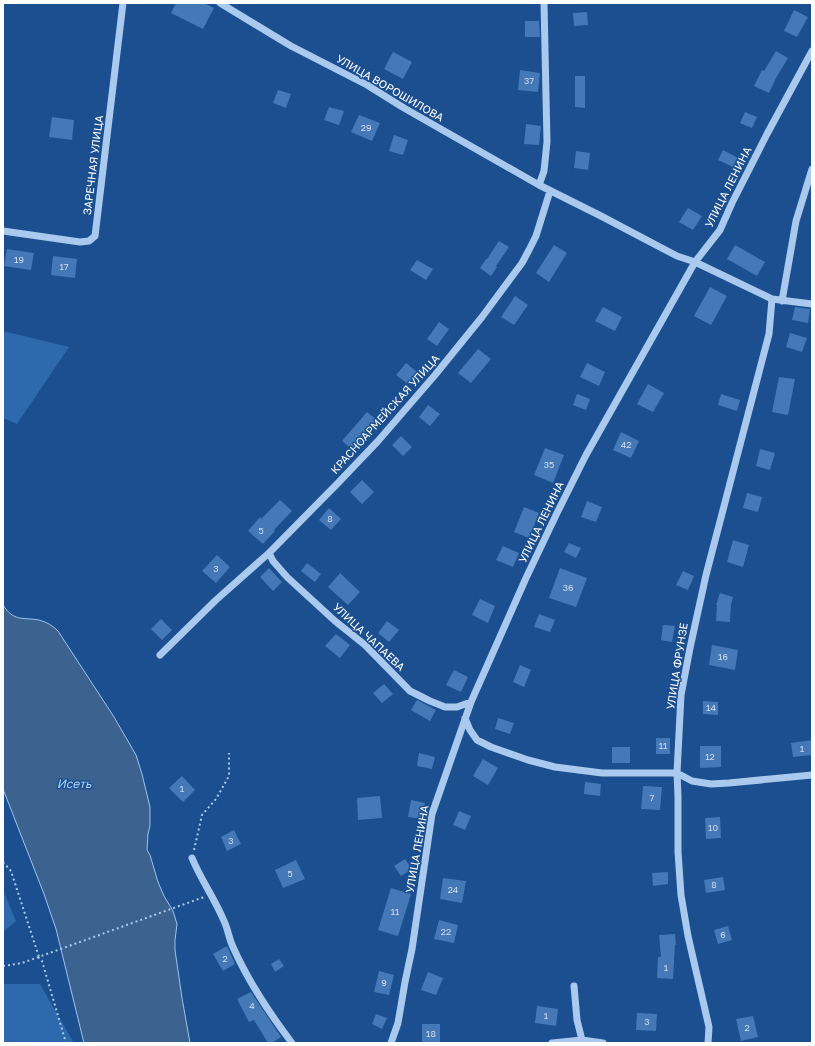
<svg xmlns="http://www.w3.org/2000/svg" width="815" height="1046" viewBox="0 0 815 1046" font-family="'Golos Text',sans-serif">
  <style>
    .green { fill: #2e69ad }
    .water { fill: #3c6290; stroke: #9cc4f0 }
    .building { fill: #4478b7 }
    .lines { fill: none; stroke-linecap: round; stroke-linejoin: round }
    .path { stroke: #a9c9ee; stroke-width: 2; stroke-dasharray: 2 3; stroke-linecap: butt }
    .minor { stroke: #a9c9ee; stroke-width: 7 }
    .labels { text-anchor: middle; stroke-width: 3; stroke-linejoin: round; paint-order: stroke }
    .number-label { font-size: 9px; fill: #d0dded }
    .street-label { font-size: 11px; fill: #fff; stroke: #1b4f8f }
    .water-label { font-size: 12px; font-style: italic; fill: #b5d3f5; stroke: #1b4f8f }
  </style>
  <rect width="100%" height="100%" fill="#1b4f8f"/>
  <!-- green -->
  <path class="green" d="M3,331L69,347L17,424L3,418Z
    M3,890L16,921L3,932Z
    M3,984H40L74,1043H3Z"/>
  <!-- water -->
  <path class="water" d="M3,605C14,622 22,617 39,620C47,622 53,626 58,631L114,717L136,755L142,774L150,807V826L148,834L147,850L150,855L158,882L164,896L173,911L177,924L175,940V950L182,998L190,1043H84L56,929L44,894L3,789Z"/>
  <!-- building -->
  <path class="building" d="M176,3H204L214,8L203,29L171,13Z
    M794,10L808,17L797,37L784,31Z
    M587,12L588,25L574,26L573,13Z
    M525,21H539L540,37H525Z
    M776,51L788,58L776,78L769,93L754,86L762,70L764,71Z
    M393,52L412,62L403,79L384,69Z
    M520,70L540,73L538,92L518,90Z
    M575,76H585V108L575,107Z
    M278,90L291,94L286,108L273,103Z
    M329,107L344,111L339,125L324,120Z
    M745,112L757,117L752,128L740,123Z
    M359,115L380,123L372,141L351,132Z
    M52,117L74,120L72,140L49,137Z
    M526,124L541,126L539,145L524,144Z
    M394,135L408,140L403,155L389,151Z
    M723,150L738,158L733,167L718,160Z
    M576,151L590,153L588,170L574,168Z
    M688,208L702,216L693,230L679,222Z
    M499,241L509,247L496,266L497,267L491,276L480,268L486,259H487Z
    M554,245L567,253L549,282L536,273Z
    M735,245L765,262L757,276L727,259Z
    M7,249L34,253L31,270L4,266Z
    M53,256L77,259L75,278L51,275Z
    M417,260L433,269L426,280L410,270Z
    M710,287L727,296L711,325L694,316Z
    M515,296L528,305L514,325L501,317Z
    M603,307L622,317L615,331L595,321Z
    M795,307L810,309L808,323L792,320Z
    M439,322L449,329L437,346L427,339Z
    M790,333L807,338L802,352L786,347Z
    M478,349L491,359L471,383L458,373Z
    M406,363L417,372L408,384L396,375Z
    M587,363L605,372L599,386L580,377Z
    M779,377L795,379L788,415L772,412Z
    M648,384L664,393L653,412L637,404Z
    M577,394L590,399L586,410L573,405Z
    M721,394L740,400L737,411L718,405Z
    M428,405L440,414L430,426L419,417Z
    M367,412L378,421L354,451L342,441Z
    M621,432L639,441L631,458L613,450Z
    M401,436L412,447L403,456L392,445Z
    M545,448L564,455L553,483L534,475Z
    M760,449L775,453L770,470L756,466Z
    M362,480L374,492L362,504L350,492Z
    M747,493L762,497L758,512L743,508Z
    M280,500L292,511L274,530L275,531L263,544L248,531L260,517L261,519Z
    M587,501L602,507L596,522L581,517Z
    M524,507L539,513L529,538L514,532Z
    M329,508L341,519L331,530L319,520Z
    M733,540L749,545L743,567L727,562Z
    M569,543L581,548L576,558L564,552Z
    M503,546L519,553L513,567L496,560Z
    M217,555L230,567L216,583L202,571Z
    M307,563L321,574L315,582L301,571Z
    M269,568L282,582L273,591L260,577Z
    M560,568L587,578L576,607L549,598Z
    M683,571L694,576L688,590L676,585Z
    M340,573L360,592L348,605L328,587Z
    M720,593L733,597L731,604L730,622L716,621L717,605H716Z
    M480,599L495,606L488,623L472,615Z
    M539,614L555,620L550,632L534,627Z
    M161,619L172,630L162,640L151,629Z
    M387,621L399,630L389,642L378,633Z
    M663,625L675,626L672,642L661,640Z
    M336,634L350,645L340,658L325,646Z
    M712,645L738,650L735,670L709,665Z
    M520,665L531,670L524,687L513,682Z
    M454,670L468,677L461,692L446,685Z
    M384,684L393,694L382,703L373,693Z
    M417,700L436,710L430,721L411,710Z
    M703,701L718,702V715L703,714Z
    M498,718L514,723L510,734L495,729Z
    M656,738H670V754H656Z
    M812,740V755L793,757L791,743Z
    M700,746H721V767L700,768Z
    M612,747H630V763H612Z
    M419,753L435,757L432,769L417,766Z
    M483,759L498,768L488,785L473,776Z
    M182,776L195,790L183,802L169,788Z
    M585,782L601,784L600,796L584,794Z
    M643,786L662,787L660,810L641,809Z
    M380,796L382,818L358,820L357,798Z
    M411,800L425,803L422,819L408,817Z
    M459,811L471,816L465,830L453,825Z
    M720,817L721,838L706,839L705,818Z
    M234,830L241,844L227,851L221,837Z
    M405,859L412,869L401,876L394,866Z
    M296,860L305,879L283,888L275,870Z
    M668,872V884L653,886L652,873Z
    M723,877L725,890L706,893L704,880Z
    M443,878L466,881L462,903L440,899Z
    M391,888L411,894L398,936L378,930Z
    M439,920L458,925L454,943L434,939Z
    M728,926L732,940L718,944L714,930Z
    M675,934L676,945H675L673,979L657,978L658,957H661L659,935Z
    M227,946L235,964L223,971L213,954Z
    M279,959L284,966L275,972L271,964Z
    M379,971L394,975L389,995L374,992Z
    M428,972L443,978L436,995L421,990Z
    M251,992L281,1037L272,1043H268L254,1020L249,1022L237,999Z
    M537,1006L558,1009L556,1026L535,1023Z
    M637,1013L657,1014L656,1031L636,1030Z
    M376,1014L387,1018L382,1029L372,1024Z
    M753,1016L758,1037L741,1041L736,1019Z
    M422,1024H440V1043H422Z"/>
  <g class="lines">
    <!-- path -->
    <path class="path" d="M194,850L202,815L216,799L229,776V753
      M3,862L11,871L39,957
      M38,957L42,961L66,1043
      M3,966L22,963L204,897"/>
    <!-- minor -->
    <path class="minor" d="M220,3L291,46L367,85L404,108L539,185L601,216L677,256L695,262L772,299L812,304
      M539,185L544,171L547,142L544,3
      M3,231L80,242L89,241L95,236L123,3
      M782,301L796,221L812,169
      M269,553L273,561L287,577L335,621L365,645L410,691L430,701L445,707H457L471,702
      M160,655L216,600L269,553L338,483L378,441L435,375L482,317L522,263L529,250L536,236L550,191
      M465,718L470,730L477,740L491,747L528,760L555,767L602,773H677L692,781L711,784L729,783L812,775
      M192,858C201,880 215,899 224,921C228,929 229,939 233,947C248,981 270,1014 292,1043
      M574,986L577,1020L582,1040
      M391,1043L398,1023L405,982L412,949L432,814L471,702L526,578L557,513L586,455L695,262L720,230L732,203L767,134L812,51
      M552,1043L582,1040L603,1043
      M708,1043L709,1027L688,936L681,895L678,852V796L677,773L681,695L690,648L706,575L769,334L772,299"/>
  </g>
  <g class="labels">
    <!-- number labels -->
    <g class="number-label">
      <text x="529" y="84">37</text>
      <text x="366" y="131">29</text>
      <text x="19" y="263">19</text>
      <text x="64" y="270">17</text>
      <text x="626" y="448">42</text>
      <text x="549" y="468">35</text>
      <text x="330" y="522">8</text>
      <text x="261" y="534">5</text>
      <text x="216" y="572">3</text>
      <text x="568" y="591">36</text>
      <text x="723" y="660">16</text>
      <text x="711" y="711">14</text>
      <text x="663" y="749">11</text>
      <text x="802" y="752">1</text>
      <text x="710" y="760">12</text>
      <text x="182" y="792">1</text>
      <text x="652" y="801">7</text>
      <text x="713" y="831">10</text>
      <text x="231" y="844">3</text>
      <text x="290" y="877">5</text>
      <text x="714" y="888">8</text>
      <text x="453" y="893">24</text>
      <text x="395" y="915">11</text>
      <text x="446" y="935">22</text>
      <text x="723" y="938">6</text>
      <text x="225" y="962">2</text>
      <text x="666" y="971">1</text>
      <text x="384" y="986">9</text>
      <text x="252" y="1009">4</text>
      <text x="546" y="1019">1</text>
      <text x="647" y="1025">3</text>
      <text x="747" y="1031">2</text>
      <text x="431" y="1037">18</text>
    </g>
    <!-- street labels -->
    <g class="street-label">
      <text transform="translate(390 88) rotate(30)" y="4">УЛИЦА ВОРОШИЛОВА</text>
      <text transform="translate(93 165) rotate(-83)" y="4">ЗАРЕЧНАЯ УЛИЦА</text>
      <text transform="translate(728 187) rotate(-63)" y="4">УЛИЦА ЛЕНИНА</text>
      <text transform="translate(385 414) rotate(-48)" y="4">КРАСНОАРМЕЙСКАЯ УЛИЦА</text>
      <text transform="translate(541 522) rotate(-64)" y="4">УЛИЦА ЛЕНИНА</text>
      <text transform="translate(369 637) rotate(43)" y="4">УЛИЦА ЧАПАЕВА</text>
      <text transform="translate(677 666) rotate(-81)" y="4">УЛИЦА ФРУНЗЕ</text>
      <text transform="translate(417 849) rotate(-80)" y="4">УЛИЦА ЛЕНИНА</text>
    </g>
    <!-- water labels -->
    <g class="water-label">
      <text x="74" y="788">Исеть</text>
    </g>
  </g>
  <!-- border -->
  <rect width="815" height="1046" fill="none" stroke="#ffffff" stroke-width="8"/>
</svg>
